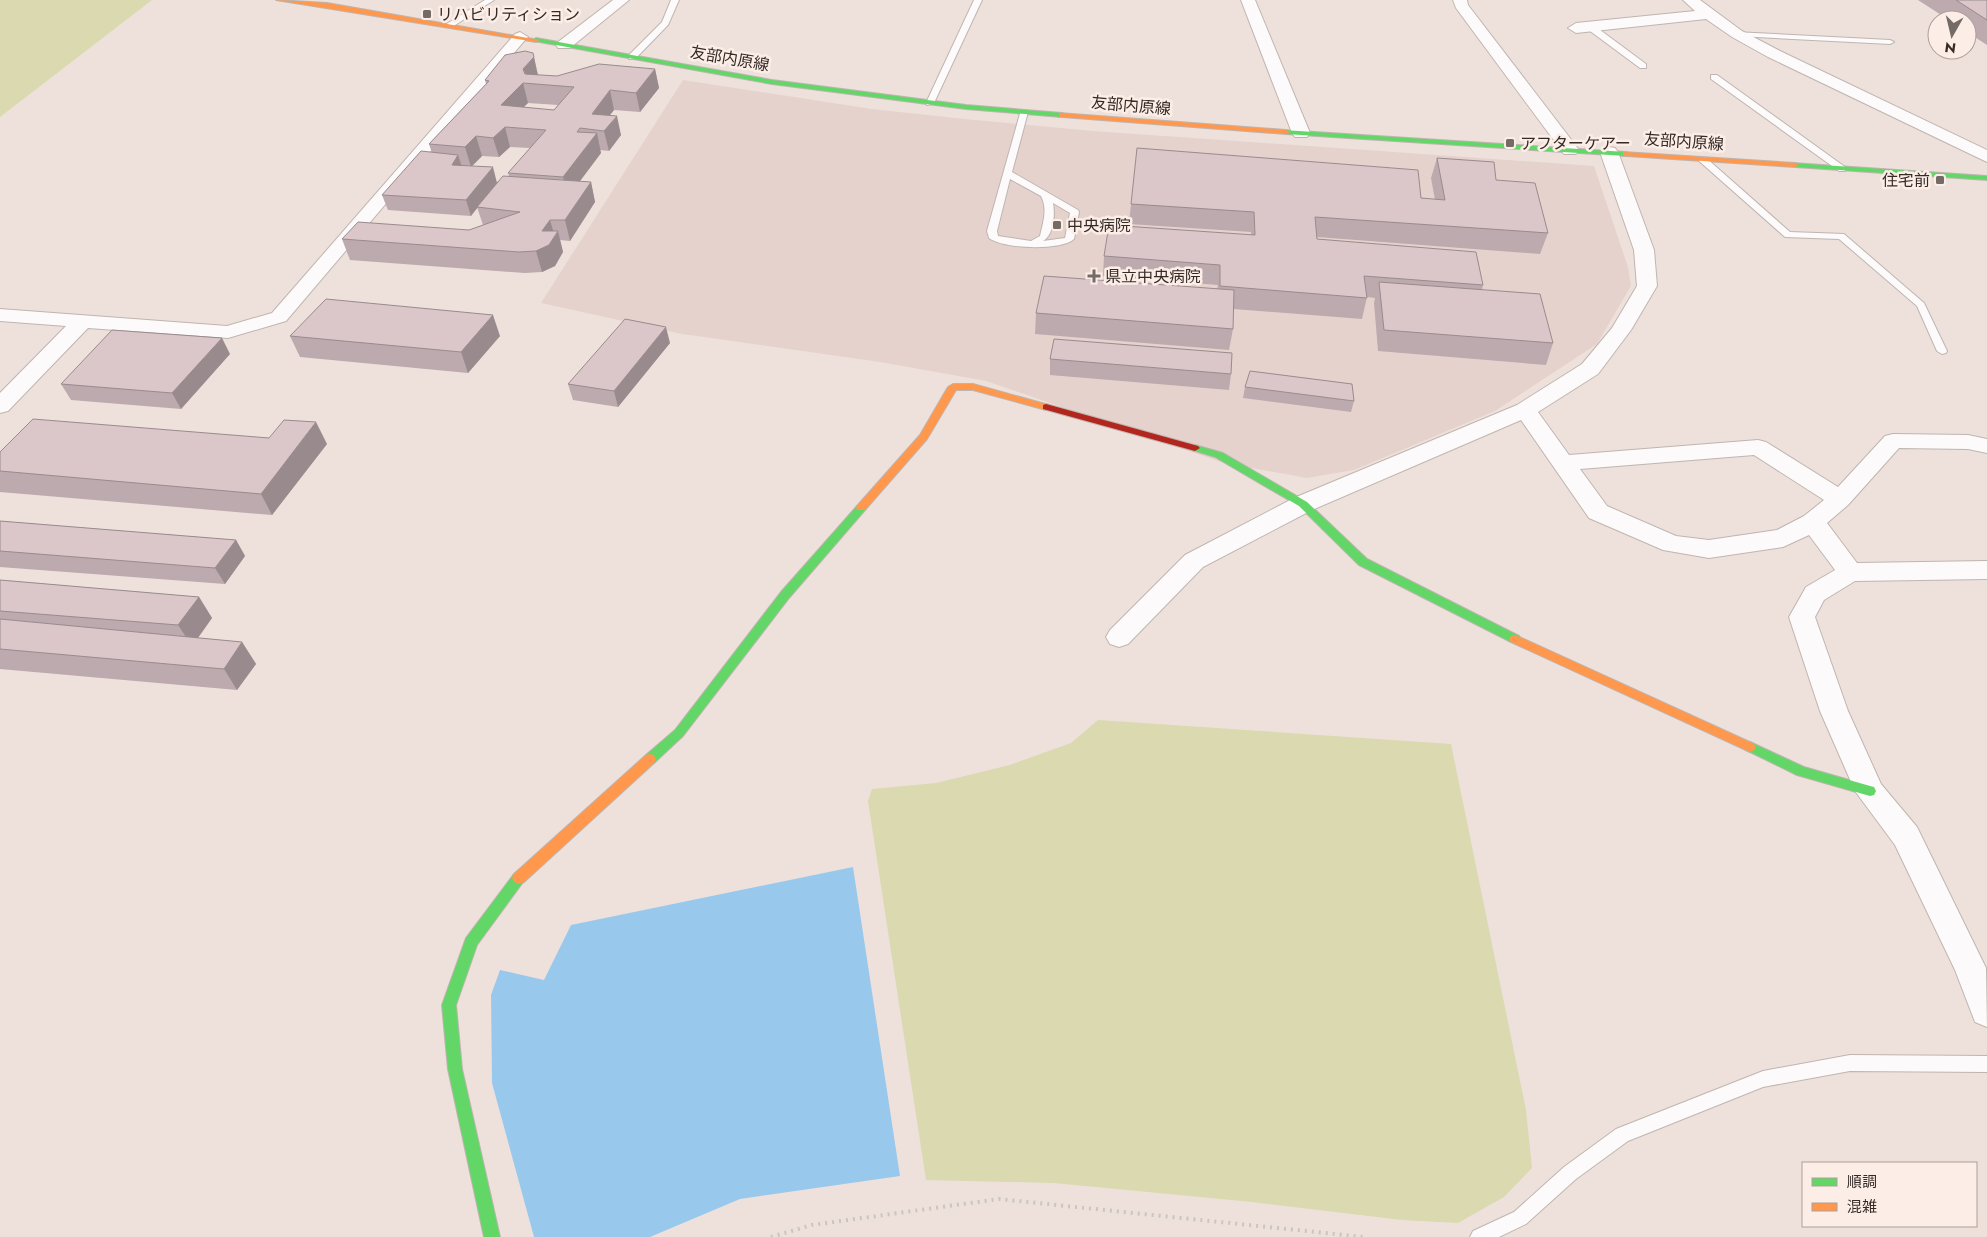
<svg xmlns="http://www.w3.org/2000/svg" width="1987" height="1237" viewBox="0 0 1987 1237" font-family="Jost,'Noto Sans JP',sans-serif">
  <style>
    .industrial { fill: #e6d2cd }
    .green { fill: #dad9af }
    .water { fill: #98c9ed }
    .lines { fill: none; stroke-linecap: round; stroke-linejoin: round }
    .lane-casing { stroke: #bfb5b0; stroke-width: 2 }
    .street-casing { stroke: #bfb5b0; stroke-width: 2 }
    .fast-casing { stroke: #bfb5b0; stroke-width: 2 }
    .slow-casing { stroke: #bfb5b0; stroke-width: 2 }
    .jam-casing { stroke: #bfb5b0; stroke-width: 2 }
    .path { stroke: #c9c5c2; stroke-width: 4; stroke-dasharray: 2 5; stroke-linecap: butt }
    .lane { fill: #fcfafa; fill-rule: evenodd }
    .street { fill: #fcfafa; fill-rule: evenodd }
    .fast { fill: #63d668; fill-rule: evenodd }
    .slow { fill: #ff974d; fill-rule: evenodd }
    .jam { fill: #b3261e; fill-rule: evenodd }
    .wall { fill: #bcaaae; fill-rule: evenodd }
    .shaded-wall { fill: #998b8d }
    .building { fill: #dbc6ca; stroke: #998b8d; fill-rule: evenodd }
    .poi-dot { fill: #756b66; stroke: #fceee7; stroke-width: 2 }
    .labels { text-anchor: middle; stroke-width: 5; stroke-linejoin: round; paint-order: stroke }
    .far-poi-label { font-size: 16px; fill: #342b27; stroke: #fceee7; text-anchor: start }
    .far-street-label { font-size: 16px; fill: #342b27; stroke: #fceee7 }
  </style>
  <rect width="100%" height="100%" fill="#eee1db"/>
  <!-- industrial -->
  <path class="industrial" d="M683,80L872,109L965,119L1093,131L1594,166L1628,267L1631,286L1597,344L1495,411L1354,470L1307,478L1224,463L986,381L880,362L682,334L541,303Z"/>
  <!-- green -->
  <path class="green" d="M0,0H152L0,117Z
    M1098,720L1451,744L1526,1110L1532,1168L1504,1197L1458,1223L1402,1220L1252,1202L1054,1183L926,1180L868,801L872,789L936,783L1010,765L1071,743Z"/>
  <!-- water -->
  <path class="water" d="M853,867L900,1176L740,1199L650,1237H534L492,1083L491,995L500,970L544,980L571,925Z"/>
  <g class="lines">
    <!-- lane casing -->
    <g class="lane-casing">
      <path id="lane" d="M485,0H494L452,27L445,25Z
        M671,0H679L668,25L635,59H629V55L662,22Z
        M974,0H982L934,103L927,105L926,103Z
        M1586,24H1592L1646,64V68H1640L1586,28Z
        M1734,32L1890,40L1894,42L1890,44L1737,36H1734Z
        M1711,75H1717L1845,167V171H1839L1711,79Z
        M1021,110L1028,112L1012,172L1078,210L1079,212L1074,239C1061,251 1003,249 989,238L987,231ZM1010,179L1041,196C1048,210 1043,222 1040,236L1031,241L998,236L997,231ZM1053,203L1070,213L1065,238L1043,241C1054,235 1055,214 1053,203Z
        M1699,157H1705L1790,232L1844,234L1924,303L1947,351L1946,353L1942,354L1937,351L1917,306L1839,239L1785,237L1699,161Z
        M1850,1055L1987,1056V1072L1850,1071L1763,1087L1628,1141L1576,1179L1526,1224L1499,1237H1470L1473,1231L1514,1212L1564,1167L1616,1129L1763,1071Z"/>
    </g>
    <!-- street casing -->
    <g class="street-casing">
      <path id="street" d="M613,0H629L570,48H558L556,45L558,42Z
        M1241,0H1255L1310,133L1307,137H1295L1292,133Z
        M1453,0H1467L1468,5L1576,146L1579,150L1576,154H1564L1456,8Z
        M1683,0H1700L1742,31L1780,51L1987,150V162L1768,57L1732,37L1706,19L1576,33L1568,28L1576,23L1695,11Z
        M520,32L528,37L525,40L286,321L228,338L88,328L8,411L0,413V393L66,326L0,321V309L227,326L272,313L515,34Z
        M1609,147L1615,148L1618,152L1654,250L1657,286L1631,330L1598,374L1538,412L1569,455L1758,440L1766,442L1838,487L1885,436L1893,434L1968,435L1987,439V453L1968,449L1899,448L1848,505L1827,523L1857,563L1987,561V579L1855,581L1824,600L1815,617L1848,711L1881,784L1917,827L1986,968L1987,1027L1975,1022L1955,970L1895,845L1855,791L1820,711L1789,617L1806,587L1835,570L1809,535L1783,547L1709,558L1663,550L1589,518L1521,420L1312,510L1203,567L1128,644L1119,647L1110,644L1106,637L1110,630L1185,555L1294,498L1517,405L1582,364L1612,328L1637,286L1634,250L1600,152L1603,148ZM1754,455L1824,500L1804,516L1777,530L1709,540L1676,536L1607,506L1580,469Z"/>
    </g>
    <!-- fast casing -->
    <g class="fast-casing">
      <path id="fast" d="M536,38L772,80L966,105L1062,113L1066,115L1062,117L966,109L772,84L534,41L533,40Z
        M1283,130L1626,152L1630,154L1626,156L1286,134L1282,132Z
        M1792,163L1987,176V180L1795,167L1791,165Z
        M1195,445L1223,453L1307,502L1367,559L1519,636L1521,639L1519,642H1511L1359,565L1299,506L1215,457L1192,450L1190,448L1192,446Z
        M861,505L865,506L866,508L865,510L789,598L683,736L654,763L650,764L646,763L644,759L646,755L675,730L781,592L857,506Z
        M1750,742L1804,767L1870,786L1874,787L1876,791L1874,795L1870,796L1797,775L1746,750L1744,747L1746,744Z
        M519,872L524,874L526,878L477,945L456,1005L462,1069L500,1237H484L448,1069L442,1005L466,938L514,874Z"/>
    </g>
    <!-- slow casing -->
    <g class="slow-casing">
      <path id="slow" d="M276,0L327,3L539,40L536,42Z
        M1059,113L1286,130L1290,132L1286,134L1062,117H1059Z
        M1623,152L1795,163L1799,165L1795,167L1626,156H1623Z
        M953,384H973L1049,405L1051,407L1046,410L973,390H956L927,439L865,510H857L856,508L857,506L920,435L948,387Z
        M1515,635L1754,744L1756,747L1754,750L1750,752L1746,750L1511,642L1509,639L1511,636Z
        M650,754L654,755L656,759L654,763L524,882L519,884L514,882L512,878L514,874L646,755Z"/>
    </g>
    <!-- jam casing -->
    <g class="jam-casing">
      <path id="jam" d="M1046,404L1198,446L1200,448L1195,451L1043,409V405Z"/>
    </g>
    <!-- path -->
    <path class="path" d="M771,1237L812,1225L999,1199L1364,1237"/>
    <!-- lane -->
    <use href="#lane" class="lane"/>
    <!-- street -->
    <use href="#street" class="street"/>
    <!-- fast -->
    <use href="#fast" class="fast"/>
    <!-- slow -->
    <use href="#slow" class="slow"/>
    <!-- jam -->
    <use href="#jam" class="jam"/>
  </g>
  <!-- wall -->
  <path class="wall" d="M1918,0H1987V45L1967,32V20H1949Z
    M533,53L538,75L557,76L655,69L659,88L640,112L614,110L610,115L621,135L609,151L600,150L601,153L580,181L591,182L595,202L570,241L560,240L563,252L555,266L542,272L525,273L350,260L342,239L469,230L483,225L477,207L478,206L471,216L388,210L382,195L432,153L429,144L486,84L485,80ZM528,103L558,105L554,110L523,107ZM510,147L530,148L508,173L509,176L497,182L472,166L482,156L499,157Z
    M1437,158L1496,180L1548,233L1540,254L1317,237V239L1483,285L1482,290L1553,343L1546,365L1378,351L1374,303L1375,298L1367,297L1362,319L1233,309V329L1229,350L1035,334L1036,313L1217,289L1218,285L1103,276L1104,256L1251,235V232L1129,224L1131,204L1421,198L1435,200L1431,178Z
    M290,336H500L468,373L300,357Z
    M670,343L618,407L573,400L568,384Z
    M230,354L181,409L71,400L61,384Z
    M1050,359L1231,374L1229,390L1050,375Z
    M1245,387L1354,401L1351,412L1243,398Z
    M327,444L272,515L0,492V452Z
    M0,521L236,540L245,556L225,584L0,567Z
    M0,580L199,597L212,618L198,638L242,642L256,664L237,690L0,669Z"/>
  <!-- shaded-wall -->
  <path class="shaded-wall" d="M534,57L538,76L532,84L523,69Z
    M655,69L659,88L640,112L636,93Z
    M523,83L528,103L506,125L501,105Z
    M610,90L614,110L598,130L592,114Z
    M617,116L621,135L609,151L604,131Z
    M505,127L510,147L499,157L493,138Z
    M597,133L601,153L568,197L563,177Z
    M476,136L482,156L471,167L465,147Z
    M458,155L463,170L452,165Z
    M493,167L497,183L471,216L466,200Z
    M591,182L595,202L570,241L565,220Z
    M550,220L555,237L558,231L563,252L555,266L542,272L536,251L542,231Z
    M493,315L500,336L468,373L461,352Z
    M666,327L670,343L618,407L614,391Z
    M222,338L230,354L181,409L172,393Z
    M316,422L327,444L272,515L261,494Z
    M236,540L245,556L225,584L215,568Z
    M199,597L212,618L192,646L178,625Z
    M242,642L256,664L237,690L224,669Z"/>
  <!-- building -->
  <path class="building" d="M1956,0H1987V20Z
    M525,51L533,53L534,57L523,69L525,74L557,76L599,64L655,69L636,93L610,90L592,114L617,116L604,131L580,128L577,132L597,133L563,177L508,173L546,130L505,127L493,138L476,136L465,147L429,144L489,81L485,80L505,55ZM523,83L574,87L554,110L501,105Z
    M1137,148L1418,170L1421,198L1445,200L1437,158L1494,162L1496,180L1535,183L1548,233L1315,217L1317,239L1476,252L1483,285L1364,276L1367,298L1220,286V265L1104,256L1109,225L1255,235L1254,212L1131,204Z
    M421,151L458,155L452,165L493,167L466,200L382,195Z
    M503,176L591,182L565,220H550L542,231H558L549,245L536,251L519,252L342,239L358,222L469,230L520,212L477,207Z
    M1044,276L1234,290L1233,329L1036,313Z
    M1379,282L1540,294L1553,343L1384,330Z
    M326,299L493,315L461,352L290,336Z
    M625,319L666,327L614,391L568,384Z
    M112,330L222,338L172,393L61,384Z
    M1054,339L1232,353L1231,374L1050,359Z
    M1250,371L1352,384L1354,401L1245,387Z
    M33,419L269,438L284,420L316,422L261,494L0,471V452Z
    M0,521L236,540L215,568L0,551Z
    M0,580L199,597L178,625L0,611Z
    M0,619L242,642L224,669L0,649Z"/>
  <!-- markers -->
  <g class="poi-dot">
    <rect x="422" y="9" width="10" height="10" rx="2.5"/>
    <rect x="1505" y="138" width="10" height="10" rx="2.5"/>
    <rect x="1935" y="175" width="10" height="10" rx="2.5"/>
    <rect x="1052" y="220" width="10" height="10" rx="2.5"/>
    <path d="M1091.5 268.5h5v5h5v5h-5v5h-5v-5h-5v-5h5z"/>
  </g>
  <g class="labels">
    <!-- far-poi labels -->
    <g class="far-poi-label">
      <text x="437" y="20">リハビリティション</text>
      <text x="1520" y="149">アフターケアー</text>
      <text x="1930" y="186" text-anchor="end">住宅前</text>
      <text x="1067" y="231">中央病院</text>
      <text x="1105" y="282">県立中央病院</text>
    </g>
    <!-- far-street labels -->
    <g class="far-street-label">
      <text transform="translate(730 58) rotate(10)" y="6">友部内原線</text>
      <text transform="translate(1131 105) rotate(5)" y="6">友部内原線</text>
      <text transform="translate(1684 141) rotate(4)" y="6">友部内原線</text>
    </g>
  </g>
  <!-- legend -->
  <rect x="1802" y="1162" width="175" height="65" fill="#fceee7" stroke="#aca09a"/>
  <rect x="1812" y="1178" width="25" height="8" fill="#63d668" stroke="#aca09a"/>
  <text x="1847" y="1187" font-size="15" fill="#342b27">順調</text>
  <rect x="1812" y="1203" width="25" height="8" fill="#ff974d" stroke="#aca09a"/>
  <text x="1847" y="1212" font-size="15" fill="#342b27">混雑</text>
  <!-- north arrow -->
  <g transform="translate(1952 35) rotate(188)"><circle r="24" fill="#fceee7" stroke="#aca09a"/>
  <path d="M0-4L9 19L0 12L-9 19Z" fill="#756b66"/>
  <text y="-8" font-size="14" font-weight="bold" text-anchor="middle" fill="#342b27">N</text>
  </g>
</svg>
